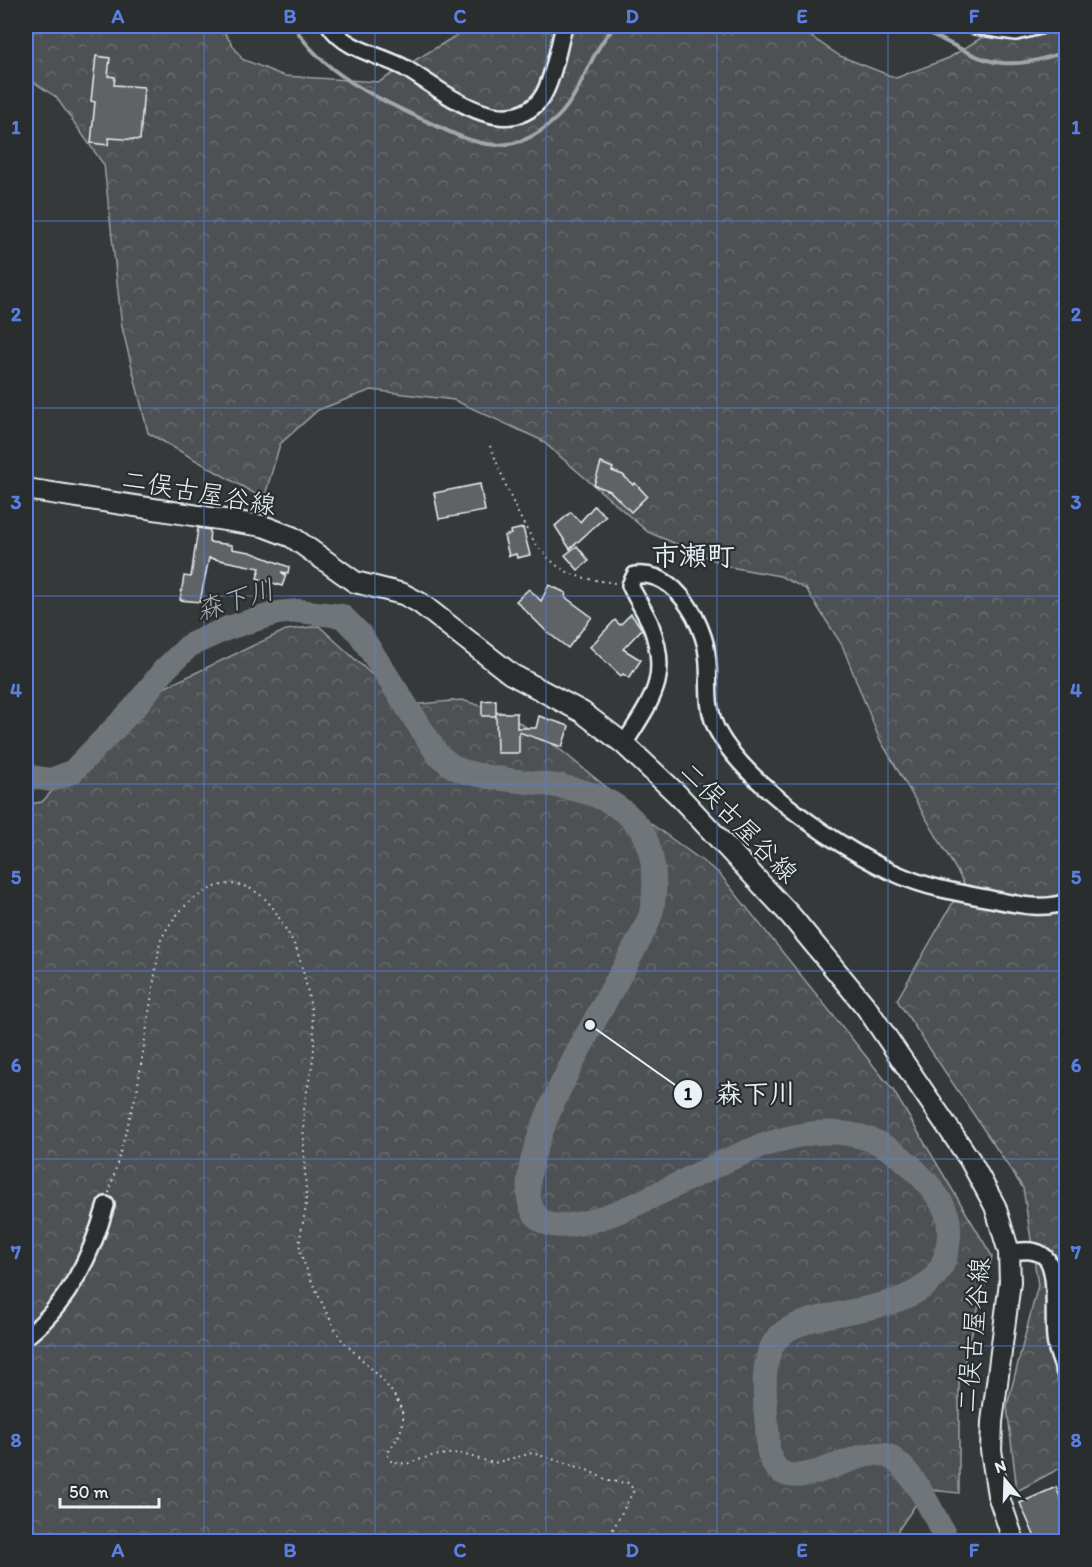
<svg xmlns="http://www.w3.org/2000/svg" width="1092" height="1567" viewBox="0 0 1092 1567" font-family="Itim,'Klee One',sans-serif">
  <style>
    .forest { fill: url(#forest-crowns); stroke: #9aa1a5; stroke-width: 1.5 }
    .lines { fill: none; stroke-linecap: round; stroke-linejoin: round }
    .stream { stroke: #a0a7ac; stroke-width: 4 }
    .river { stroke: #707579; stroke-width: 24 }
    .building { fill: #5f6365; stroke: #e8f1f8; stroke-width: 1.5 }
    .minor-casing { stroke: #e8f1f8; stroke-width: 20 }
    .major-casing { stroke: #e8f1f8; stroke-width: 24 }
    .path { stroke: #e8f1f8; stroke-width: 2; stroke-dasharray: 1.5 4.5; stroke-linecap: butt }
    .minor { stroke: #2a2d2e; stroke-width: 15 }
    .major { stroke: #2a2d2e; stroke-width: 20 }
    .grid { fill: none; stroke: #5a7fe2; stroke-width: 1.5; stroke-opacity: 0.55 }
    .labels { text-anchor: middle; stroke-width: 4.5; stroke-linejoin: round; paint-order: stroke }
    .street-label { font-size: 26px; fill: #e8f1f8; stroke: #2a2d2e }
    .water-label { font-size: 27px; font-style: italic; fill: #acb3b8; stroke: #2a2d2e }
    .quarter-label { font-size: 28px; font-weight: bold; fill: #e8f1f8; stroke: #2a2d2e }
    .leader { fill: none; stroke: #e8f1f8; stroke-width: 2 }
    .callout-dot { fill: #e8f1f8; stroke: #2a2d2e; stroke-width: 2 }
    .mark-label { font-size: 18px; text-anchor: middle; font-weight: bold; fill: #111 }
    .callout-label { font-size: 27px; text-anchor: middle; font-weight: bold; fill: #e8f1f8; stroke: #2a2d2e; stroke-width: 4.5; stroke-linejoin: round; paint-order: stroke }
    .neatline { fill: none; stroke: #5a7fe2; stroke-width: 2 }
    .grid-label { font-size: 20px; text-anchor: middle; font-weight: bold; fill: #5a7fe2 }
  </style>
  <defs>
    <pattern id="forest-crowns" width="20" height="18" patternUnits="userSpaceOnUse" patternTransform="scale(1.5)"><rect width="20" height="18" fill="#4d5152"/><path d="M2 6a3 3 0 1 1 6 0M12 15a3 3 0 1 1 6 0" fill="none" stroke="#676a6c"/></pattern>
  </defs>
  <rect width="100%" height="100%" fill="#35393a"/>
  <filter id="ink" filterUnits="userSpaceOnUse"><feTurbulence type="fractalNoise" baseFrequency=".0167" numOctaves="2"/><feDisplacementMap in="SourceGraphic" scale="12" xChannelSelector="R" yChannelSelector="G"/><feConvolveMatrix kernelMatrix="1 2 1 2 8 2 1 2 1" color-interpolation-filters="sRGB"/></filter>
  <g filter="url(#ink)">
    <!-- forest -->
    <path class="forest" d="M26,26H220L242,59L284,76L379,82L472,26H795L840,56L896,78L949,58L1000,26H1066V1465L1017,1491L1007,1406L1038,1285L1023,1188L897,1000L964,883L879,738L842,645L806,589L780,576L730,567L648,532L541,440L454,400L371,390L318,410L280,444L264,499L148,433L122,327L104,165L56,97L26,77Z
      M319,626L369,672L410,705L462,700L506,714L557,747L654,826L719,873L893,1090L992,1256L959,1382V1493L930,1490L916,1504L891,1541H26V811L29,804L42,802L134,702L286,630Z"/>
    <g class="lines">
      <!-- stream -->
      <path class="stream" d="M294,26C322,73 376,98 424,120C447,131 472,144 497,145C518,145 536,136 551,123C583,98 587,52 616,26
        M914,26C979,55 993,79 1066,51"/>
      <!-- river -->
      <path class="river" d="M26,776L51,780L72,772L134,708L164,670L190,645L228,628L277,613L299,611L342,616L360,634L438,755C444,759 450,765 456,768C464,773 475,774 484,776C534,786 597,780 635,822C654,843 658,885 651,913C640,957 475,1189 546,1223C557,1228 571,1225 582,1223C677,1203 807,1080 902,1158C918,1172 940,1194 947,1215C951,1228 949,1246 945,1258C927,1311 850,1306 806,1322C794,1326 783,1330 775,1341C757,1367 768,1417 768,1448C779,1513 858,1441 888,1456C914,1469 934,1516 948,1542"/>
    </g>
    <!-- building -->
    <path class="building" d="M96,56L110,58L108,76L115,77L114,85L144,87L140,140L109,138L108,145L91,143L95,102L91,101Z
      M601,463L613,468L612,471L623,475L633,485L635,483L647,496L631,512L610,491L594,485Z
      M480,484L485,511L439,519L434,493Z
      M594,506L606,516L570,549L555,526L571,512L580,522Z
      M198,528L210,530L209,542L232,545V549L250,552L289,567L288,573L281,572L286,575L282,586L257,578L260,568L209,558L200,602L180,600L184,576L191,577Z
      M523,528L530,555L517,558L516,554L509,556L504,536L511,534L510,531Z
      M577,546L589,561L578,570L565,555Z
      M549,585L566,593L565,597L592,617L568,648L547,632L516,601L529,589L541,601Z
      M631,614L642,629L623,649L641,660L629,678L623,674L621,676L590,647L615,620L620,625Z
      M496,700V716H482V701Z
      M496,713H517V728H536L539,716L569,726L562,747L519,732V753H497Z
      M1056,1487L1066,1512V1542H1037L1020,1503Z"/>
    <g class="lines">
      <!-- minor casing -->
      <g class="minor-casing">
        <path id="minor" d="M330,26C347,51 379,54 405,68C439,88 503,144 540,100C552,85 559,45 564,26
          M975,26L1016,32L1040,26
          M624,744C653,698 671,677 650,623C644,610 636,598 630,585L635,575C663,572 681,592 694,615C699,625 706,642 707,654C711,680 704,704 717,730C745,784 843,851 899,875C928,888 960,893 991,899C1016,904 1042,911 1066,902
          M1009,1252C1022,1251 1035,1248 1045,1257C1060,1271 1051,1324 1056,1345C1058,1356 1063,1366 1066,1376
          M26,1337C68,1304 92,1255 106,1205"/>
      </g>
      <!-- major casing -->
      <g class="major-casing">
        <path id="major" d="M26,489L263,526L292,537L355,582L403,594L420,603L511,674L582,712L624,744L677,794L791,916L866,1007L970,1160L995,1206L1009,1252L1010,1282L992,1422L991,1450L998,1495L1014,1542"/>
      </g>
      <!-- path -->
      <path class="path" d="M490,446C507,485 524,545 562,569C577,579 598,580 615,583
        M109,1193L137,1091L160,942C171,918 188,899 212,888C239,877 263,891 277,914C282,924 290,935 295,946C304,967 316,1024 314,1048C313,1069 306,1089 304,1110C302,1140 306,1171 306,1201C306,1217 298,1234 300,1250C301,1261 335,1332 342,1340C358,1358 406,1394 403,1422C401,1434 394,1444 387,1454L391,1461L406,1464L431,1456L458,1453L494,1463L532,1453L585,1469L609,1481L628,1483L634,1490L606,1542"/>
      <!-- minor -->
      <use href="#minor" class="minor"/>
      <!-- major -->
      <use href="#major" class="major"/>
    </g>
  </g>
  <!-- grid -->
  <path class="grid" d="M204,26V1542M375,26V1542M546,26V1542M717,26V1542M888,26V1542M26,221H1066M26,408H1066M26,596H1066M26,784H1066M26,971H1066M26,1159H1066M26,1346H1066"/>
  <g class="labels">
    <!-- street labels -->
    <g class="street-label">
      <text transform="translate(199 492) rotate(10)" y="9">二俣古屋谷線</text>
      <text transform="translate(739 822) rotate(46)" y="9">二俣古屋谷線</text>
      <text transform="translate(973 1335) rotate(-85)" y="9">二俣古屋谷線</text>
    </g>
    <!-- water labels -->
    <g class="water-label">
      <text transform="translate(235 600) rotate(-17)" y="9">森下川</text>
    </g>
    <!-- quarter labels -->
    <g class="quarter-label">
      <text x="693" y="565">市瀬町</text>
    </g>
  </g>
  <!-- callouts -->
  <path class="leader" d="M590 1025L688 1094"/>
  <g class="callout-dot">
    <circle cx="590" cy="1025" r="6"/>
    <circle cx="688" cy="1094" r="15"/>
  </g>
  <g class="mark-label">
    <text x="688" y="1100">1</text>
  </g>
  <g class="callout-label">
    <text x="756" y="1103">森下川</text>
  </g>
  <!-- margin -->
  <rect width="1092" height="1567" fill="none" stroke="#2a2d2e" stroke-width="66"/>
  <!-- north arrow -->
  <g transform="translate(1005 1480) rotate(341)" stroke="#2a2d2e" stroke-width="4.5" paint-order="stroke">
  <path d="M0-4.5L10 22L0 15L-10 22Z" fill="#e8f1f8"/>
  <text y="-9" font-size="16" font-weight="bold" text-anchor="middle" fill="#e8f1f8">N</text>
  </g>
  <!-- scale -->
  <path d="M60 1498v9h99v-9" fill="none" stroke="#e8f1f8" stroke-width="3"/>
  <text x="69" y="1498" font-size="18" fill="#e8f1f8" stroke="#2a2d2e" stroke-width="4.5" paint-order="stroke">50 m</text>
  <rect x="33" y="33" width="1026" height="1501" class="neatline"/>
  <g class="grid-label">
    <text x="118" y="23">A</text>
    <text x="290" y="23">B</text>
    <text x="460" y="23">C</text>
    <text x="632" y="23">D</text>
    <text x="802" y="23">E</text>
    <text x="974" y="23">F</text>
    <text x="16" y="134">1</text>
    <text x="1076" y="134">1</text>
    <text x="16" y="321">2</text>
    <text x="1076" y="321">2</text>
    <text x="16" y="509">3</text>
    <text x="1076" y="509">3</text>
    <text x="16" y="697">4</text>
    <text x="1076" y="697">4</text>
    <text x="16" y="884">5</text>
    <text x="1076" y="884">5</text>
    <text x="16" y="1072">6</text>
    <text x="1076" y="1072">6</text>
    <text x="16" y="1259">7</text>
    <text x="1076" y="1259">7</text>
    <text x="16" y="1447">8</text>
    <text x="1076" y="1447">8</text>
    <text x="118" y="1557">A</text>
    <text x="290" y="1557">B</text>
    <text x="460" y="1557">C</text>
    <text x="632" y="1557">D</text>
    <text x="802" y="1557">E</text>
    <text x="974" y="1557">F</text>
  </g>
</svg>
